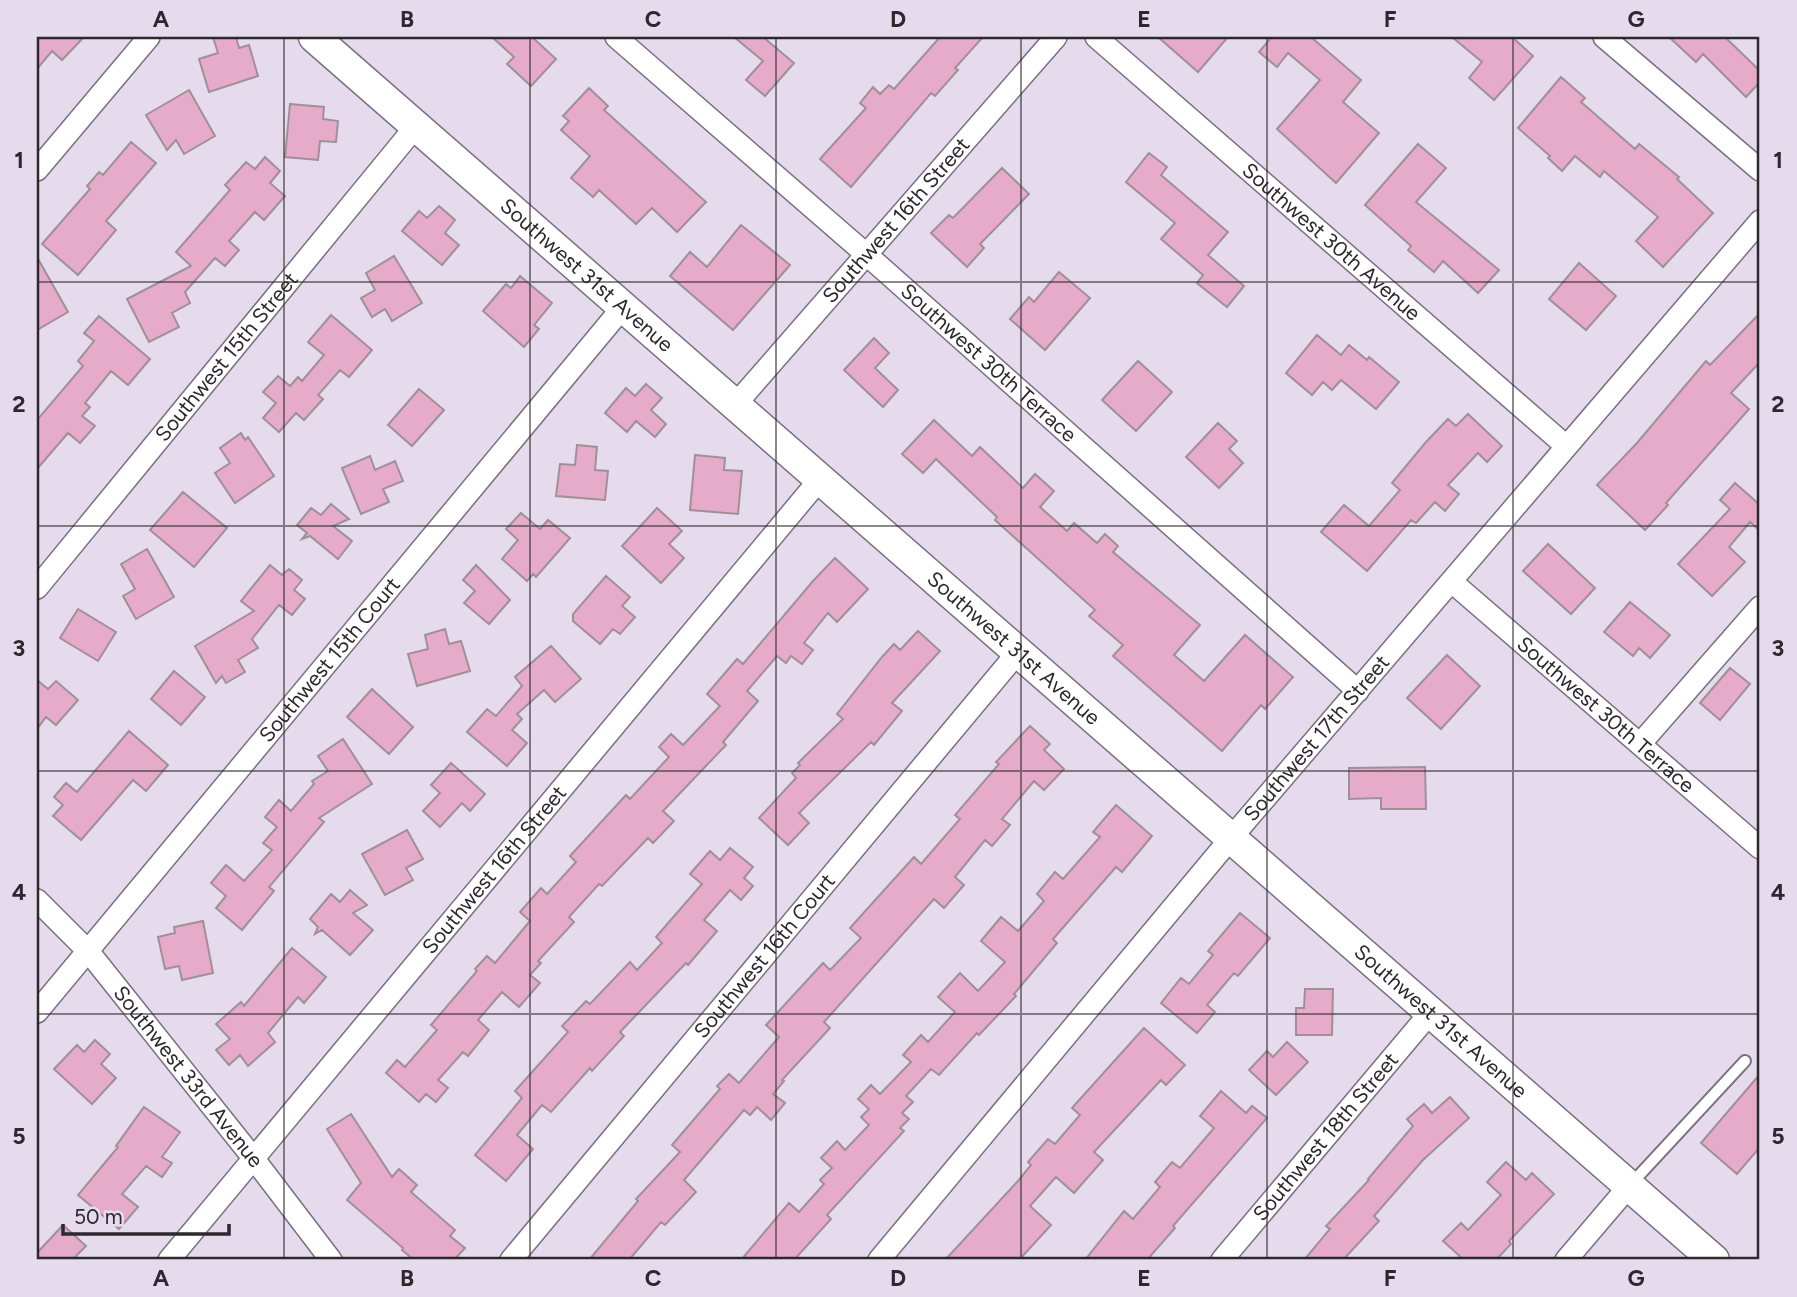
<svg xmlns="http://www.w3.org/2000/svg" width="1797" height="1297" viewBox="0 0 1797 1297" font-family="Figtree,sans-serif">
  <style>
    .building { fill: #e6abc9; stroke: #a18f98; stroke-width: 2 }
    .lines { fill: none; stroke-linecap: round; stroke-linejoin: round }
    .lane-casing { stroke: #79707f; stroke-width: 14 }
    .street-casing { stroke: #79707f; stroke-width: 24 }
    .secondary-casing { stroke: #79707f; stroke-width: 33 }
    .lane { stroke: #fff; stroke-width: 10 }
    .street { stroke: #fff; stroke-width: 21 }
    .secondary { stroke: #fff; stroke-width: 30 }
    .grid { fill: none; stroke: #2c282e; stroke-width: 2; stroke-opacity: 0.55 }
    .labels { text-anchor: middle; stroke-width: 7; stroke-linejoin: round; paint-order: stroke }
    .street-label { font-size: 21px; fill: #2c282e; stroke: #e6dbec }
    .neatline { fill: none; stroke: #2c282e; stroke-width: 2.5 }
    .grid-label { font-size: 23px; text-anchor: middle; font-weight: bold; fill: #2c282e }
  </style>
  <rect width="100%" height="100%" fill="#e6dbec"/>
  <!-- building -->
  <path class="building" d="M37,37H84L62,60L52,51L37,69Z
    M213,37H236L239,48L249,45L258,76L209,92L199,59L218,53Z
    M492,37H532L556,59L531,86L507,64L514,57Z
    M734,37H763L794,63L765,96L746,80L763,61Z
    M940,37H983L955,68L958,70L935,96L931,93L851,187L820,159L866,108L860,103L873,87L880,94L889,85L894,89Z
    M1158,37H1228L1198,72Z
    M1270,37H1311L1361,80L1343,102L1379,133L1336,183L1277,129L1320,80L1288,53L1277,67L1259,52L1271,38Z
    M1452,37H1512L1533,56L1494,100L1469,78L1482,62Z
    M1669,37H1725L1760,71V82L1746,97L1703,54L1696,62Z
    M1561,77L1585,98L1581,102L1635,149L1639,144L1679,177L1677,179L1713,213L1663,267L1636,241L1658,217L1604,171L1600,177L1575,156L1562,171L1548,158L1550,156L1518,128Z
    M589,88L608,106L604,110L706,202L677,232L652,208L636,224L599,190L593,197L571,178L590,156L561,130L569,121L563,116Z
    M189,90L215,136L184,154L176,140L167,150L146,115Z
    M290,104L324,107L323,119L338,121L336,142L320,141L318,160L285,157Z
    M131,142L156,163L106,221L116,230L78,275L42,244L90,189L87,186L99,172L103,175Z
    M1418,144L1446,168L1416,202L1499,270L1478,293L1443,261L1434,272L1408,250L1411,246L1365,205Z
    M1149,153L1167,167L1161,175L1228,232L1208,255L1244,286L1227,307L1197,283L1203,275L1161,239L1175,223L1126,182Z
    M265,157L280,171L270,183L285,196L264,220L255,212L229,241L239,250L225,266L215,258L185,292L190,303L172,313L179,327L149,342L127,299L191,266L176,252L230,190L225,185L246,162L255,169Z
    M1002,168L1029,194L980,244L984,248L967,267L931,233L949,215L953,218Z
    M439,206L455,220L445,233L459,245L442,265L402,231L419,211L427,218Z
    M741,225L790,265L733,330L670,276L690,252L707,267Z
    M394,256L422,303L392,321L385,309L372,317L361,298L375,290L366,273Z
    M37,257L68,312L37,330Z
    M1579,263L1616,296L1586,330L1549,299Z
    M1059,272L1090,298L1045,350L1010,319L1029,297L1034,302Z
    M520,276L552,303L534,325L539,329L524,347L483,311L506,284L511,288Z
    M1760,313V362L1731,393L1749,409L1666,503L1668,505L1645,530L1597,485L1637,443L1706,361L1710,365Z
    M331,315L372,350L349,377L340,370L318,395L323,399L304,420L296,413L279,432L263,418L276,403L263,392L278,376L290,386L298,377L302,381L324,355L308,342Z
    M99,316L150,359L128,385L111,371L85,403L90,407L82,416L95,426L80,443L68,433L37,469V420L83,366L78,361L94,341L84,333Z
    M1317,335L1341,355L1349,345L1367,360L1369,357L1399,382L1376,409L1341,380L1332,390L1323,382L1312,395L1286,373Z
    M874,338L889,353L875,368L898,390L883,407L844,370Z
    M1138,361L1172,392L1136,431L1102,400Z
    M646,384L662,398L651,410L666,424L655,437L636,421L627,432L605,413L626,388L635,396Z
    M419,389L444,410L412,446L388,425Z
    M1468,414L1502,446L1487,462L1478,453L1448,485L1459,494L1445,511L1435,502L1416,523L1411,520L1367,571L1321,532L1344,505L1369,526L1400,490L1392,483L1426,442L1448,419L1456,426Z
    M934,420L972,456L980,447L1023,488L1035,474L1054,491L1040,507L1067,531L1074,523L1097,543L1105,534L1118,546L1113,552L1200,625L1174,655L1204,681L1245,635L1293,677L1265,709L1261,705L1222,751L1113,656L1123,645L1089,616L1095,610L995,520L997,517L936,459L923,473L902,454Z
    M1218,423L1237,441L1229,449L1243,463L1219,488L1186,457Z
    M241,433L245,440L248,437L274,476L235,503L215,473L230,463L220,448Z
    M577,445L597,447L595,470L608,471L605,500L556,496L560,464L575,465Z
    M695,455L725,458L724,470L742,471L738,514L690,510Z
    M370,456L375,470L395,461L403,481L383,489L389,502L361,514L342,468Z
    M1735,483L1760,505V531L1750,522L1729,547L1745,562L1712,596L1678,564L1730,509L1720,500Z
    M183,492L227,528L194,567L150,530Z
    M331,504L349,519L333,526L352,541L338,559L310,536L302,539L307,533L297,525L311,508L321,515Z
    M657,508L682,531L669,544L684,558L661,583L622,546Z
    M521,513L540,529L548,520L570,538L536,577L533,574L527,581L502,559L518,540L506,529Z
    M1548,544L1595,588L1571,614L1523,571Z
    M147,549L174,597L136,619L123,596L135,589L121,564Z
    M835,558L868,589L837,622L828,613L804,643L813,650L802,664L791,656L786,663L777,656L747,691L758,701L723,742L726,745L663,811L674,821L653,843L648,838L602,886L599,884L569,917L574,922L538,961L541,963L530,975L540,983L519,1007L502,992L478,1020L489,1030L468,1056L463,1052L438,1080L448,1088L436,1102L426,1094L419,1102L386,1073L397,1060L405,1067L437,1030L431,1025L477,971L475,969L487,956L495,963L530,921L520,912L541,888L547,894L576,862L570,856L626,795L630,799L669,757L659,747L671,734L683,745L720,706L707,694L737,659L743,664L813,581Z
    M270,565L282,575L289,569L302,580L294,590L305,599L292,615L279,605L252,639L258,648L238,660L245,672L226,683L222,676L216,683L195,646L254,611L241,601Z
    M476,565L510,600L489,624L464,603L475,591L463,580Z
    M606,576L630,597L622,606L635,617L620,634L613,629L600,644L573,621V614Z
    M1630,602L1670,635L1650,658L1639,648L1633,656L1604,632Z
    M78,609L116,632L98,661L60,638Z
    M445,629L449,644L461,641L470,671L417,686L408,654L428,649L425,635Z
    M918,631L940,651L892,703L902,711L874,745L871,742L799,813L809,823L788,845L759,818L796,778L792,773L800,765L798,763L843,719L837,714L882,657L894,644L900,650Z
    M551,646L581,679L555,702L544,690L517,714L522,719L512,730L527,743L507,766L467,732L487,709L496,716L522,686L515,677Z
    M1447,655L1480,686L1441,729L1407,698Z
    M1730,668L1750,684L1720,720L1700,703Z
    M174,671L205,697L181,725L151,699Z
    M37,680L48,689L56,681L78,700L56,725L46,717L37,729Z
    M372,689L413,727L389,754L347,717Z
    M1030,726L1050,744L1044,750L1064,769L1044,790L1034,781L1002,819L1010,825L992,846L985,840L955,877L964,885L944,908L934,899L824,1022L830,1028L782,1080L784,1081L773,1094L785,1103L771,1120L757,1107L750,1115L744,1110L684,1180L696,1192L665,1225L661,1222L629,1260H589L638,1201L636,1199L680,1152L672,1145L720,1089L717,1086L729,1074L739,1083L779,1037L766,1025L823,963L830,970L861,938L850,928L914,857L921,864L960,819L955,815L999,764L996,762Z
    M129,731L168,765L146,791L133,780L81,840L53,816L63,805L54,797L66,783L77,792Z
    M343,739L372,784L319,818L324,822L269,887L274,891L242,930L216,908L226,896L211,883L226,865L244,881L272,850L263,843L277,827L265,817L279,800L291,811L314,784L312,781L328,771L318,756Z
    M451,763L485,794L470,811L462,803L440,827L423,811L440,793L431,785Z
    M1425,767L1426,809H1381V798L1349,799V768Z
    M1116,805L1152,836L1122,872L1116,867L1053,939L1057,943L1014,994L1016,996L979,1035L977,1033L939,1075L931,1069L906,1096L913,1102L902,1113L909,1119L900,1128L904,1131L827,1215L831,1219L794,1260H741L789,1203L799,1212L824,1184L820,1180L832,1168L821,1158L837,1141L845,1150L869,1125L861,1117L869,1109L858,1099L871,1085L880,1094L911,1062L903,1055L921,1035L928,1042L955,1012L938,997L960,973L978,991L1005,962L981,941L1001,917L1018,931L1044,901L1037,894L1055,872L1063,879L1100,837L1093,832Z
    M407,830L423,859L406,868L413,880L385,895L362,854Z
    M730,848L753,867L744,878L753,886L741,900L730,890L704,920L717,931L688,965L686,963L620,1032L624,1036L592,1071L590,1068L551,1112L542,1105L517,1135L533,1149L506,1181L475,1155L522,1098L515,1091L568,1032L562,1026L586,1001L590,1004L630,962L637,970L662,943L656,937L702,884L690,874L710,851L720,860Z
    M350,890L367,905L353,913L373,930L350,955L322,930L315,934L318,927L310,919L331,894L340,902Z
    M1240,913L1270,938L1238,976L1234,973L1207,1005L1215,1012L1197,1033L1161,1003L1181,978L1189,984L1213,955L1208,951Z
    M203,921L213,973L182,980L179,966L165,969L158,937L175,933L174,927Z
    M292,948L326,977L304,1003L298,997L268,1033L275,1042L248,1066L240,1055L229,1065L216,1050L230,1039L216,1024L241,1002L244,1006Z
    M1305,989H1333L1332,1035H1296V1008H1304Z
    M1144,1028L1185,1065L1166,1085L1161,1080L1094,1152L1103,1160L1074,1193L1056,1177L1030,1206L1051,1225L1019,1260H945L1018,1181L1031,1165L1028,1162L1048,1139L1055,1144L1080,1115L1072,1108Z
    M95,1040L110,1054L101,1064L116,1078L92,1104L54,1069L77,1045L84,1052Z
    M1287,1042L1308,1062L1276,1095L1249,1070L1267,1051L1273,1057Z
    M1760,1074V1147L1737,1174L1701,1143Z
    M1221,1091L1246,1113L1252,1106L1267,1118L1173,1226L1175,1228L1147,1260H1085L1124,1211L1133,1219L1160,1187L1155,1182L1172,1162L1180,1168L1214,1128L1200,1116Z
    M1450,1097L1469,1118L1423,1160L1374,1216L1379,1221L1343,1260H1304L1330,1229L1326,1226L1369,1180L1368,1179L1413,1126L1407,1119L1424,1104L1432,1113Z
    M144,1107L180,1132L162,1157L172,1163L162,1177L146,1166L122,1194L138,1207L119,1229L78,1195L118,1147L116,1146Z
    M351,1114L392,1177L399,1169L417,1185L411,1192L455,1230L450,1236L465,1248L454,1260H414L402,1250L403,1248L347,1200L361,1183L327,1129Z
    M1506,1162L1526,1180L1532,1173L1554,1194L1509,1241L1511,1244L1496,1260H1464L1443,1241L1461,1223L1468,1230L1501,1195L1487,1182Z
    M63,1225L86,1246L72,1260H37V1253Z"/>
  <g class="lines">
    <!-- lane casing -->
    <g class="lane-casing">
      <path id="lane" d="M1631,1184L1745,1061"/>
    </g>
    <!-- street casing -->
    <g class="street-casing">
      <g id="street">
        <path id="s1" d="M616,37L867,255L1358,691"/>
        <path id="s2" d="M1096,37L1566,446"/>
        <path d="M1604,37L1760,170"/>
        <path d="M37,170L149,37"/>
        <path id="s3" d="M735,405L1056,37"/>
        <path id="s4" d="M1452,582L1760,848"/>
        <path id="s5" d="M37,588L416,126"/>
        <path d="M1640,744L1760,607"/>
        <path id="s6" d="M37,900L88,951L254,1159L331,1260"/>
        <path id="s7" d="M37,1012L623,307"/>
        <path id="s8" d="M169,1260L820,479"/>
        <path id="s9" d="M511,1260L1018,652"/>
        <path id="s10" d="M879,1260L1231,838L1760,221"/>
        <path id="s11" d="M1222,1260L1430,1013"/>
        <path d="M1566,1260L1629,1186"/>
      </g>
    </g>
    <!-- secondary casing -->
    <g class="secondary-casing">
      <g id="secondary">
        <path id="s12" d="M314,37L1714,1260"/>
      </g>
    </g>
    <!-- lane -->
    <use href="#lane" class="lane"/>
    <!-- street -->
    <use href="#street" class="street"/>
    <!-- secondary -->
    <use href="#secondary" class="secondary"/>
  </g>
  <!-- grid -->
  <path class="grid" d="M284,37V1260M530,37V1260M776,37V1260M1021,37V1260M1267,37V1260M1513,37V1260M37,282H1760M37,526H1760M37,771H1760M37,1014H1760"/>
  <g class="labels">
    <!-- street labels -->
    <g class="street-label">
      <text dy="7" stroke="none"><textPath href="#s3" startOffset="245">Southwest 16th Street</textPath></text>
      <text dy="7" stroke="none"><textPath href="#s2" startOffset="312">Southwest 30th Avenue</textPath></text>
      <text dy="7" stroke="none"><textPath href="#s12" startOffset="362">Southwest 31st Avenue</textPath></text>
      <text dy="7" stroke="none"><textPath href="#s5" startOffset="299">Southwest 15th Street</textPath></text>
      <text dy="7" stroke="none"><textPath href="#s1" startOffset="495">Southwest 30th Terrace</textPath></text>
      <text dy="7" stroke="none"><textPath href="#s12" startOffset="929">Southwest 31st Avenue</textPath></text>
      <text dy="7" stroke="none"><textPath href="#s7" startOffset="458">Southwest 15th Court</textPath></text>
      <text dy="7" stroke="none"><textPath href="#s4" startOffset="203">Southwest 30th Terrace</textPath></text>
      <text dy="7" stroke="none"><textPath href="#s10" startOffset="681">Southwest 17th Street</textPath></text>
      <text dy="7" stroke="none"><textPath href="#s8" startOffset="508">Southwest 16th Street</textPath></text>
      <text dy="7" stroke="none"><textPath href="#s9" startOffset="396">Southwest 16th Court</textPath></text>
      <text dy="7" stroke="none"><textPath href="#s12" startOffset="1496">Southwest 31st Avenue</textPath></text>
      <text dy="7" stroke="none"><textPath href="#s6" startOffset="233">Southwest 33rd Avenue</textPath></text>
      <text dy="7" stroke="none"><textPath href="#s11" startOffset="161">Southwest 18th Street</textPath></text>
    </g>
  </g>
  <!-- border -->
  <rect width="1797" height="1297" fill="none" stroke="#e6dbec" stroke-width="77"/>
  <!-- scale -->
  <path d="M63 1224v10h166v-10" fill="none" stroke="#2c282e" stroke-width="3.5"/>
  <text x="74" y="1224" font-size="21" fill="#2c282e" stroke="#e6dbec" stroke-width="5" paint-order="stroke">50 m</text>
  <rect x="38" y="38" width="1720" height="1220" class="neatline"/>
  <g class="grid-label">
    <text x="161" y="27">A</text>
    <text x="407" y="27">B</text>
    <text x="653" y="27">C</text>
    <text x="898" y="27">D</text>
    <text x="1144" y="27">E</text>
    <text x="1390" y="27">F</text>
    <text x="1636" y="27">G</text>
    <text x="19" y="168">1</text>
    <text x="1778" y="168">1</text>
    <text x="19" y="412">2</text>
    <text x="1778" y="412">2</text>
    <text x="19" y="656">3</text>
    <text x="1778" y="656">3</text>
    <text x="19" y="900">4</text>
    <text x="1778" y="900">4</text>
    <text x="19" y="1144">5</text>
    <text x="1778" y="1144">5</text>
    <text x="161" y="1286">A</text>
    <text x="407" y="1286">B</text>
    <text x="653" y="1286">C</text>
    <text x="898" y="1286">D</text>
    <text x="1144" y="1286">E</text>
    <text x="1390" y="1286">F</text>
    <text x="1636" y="1286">G</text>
  </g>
</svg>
